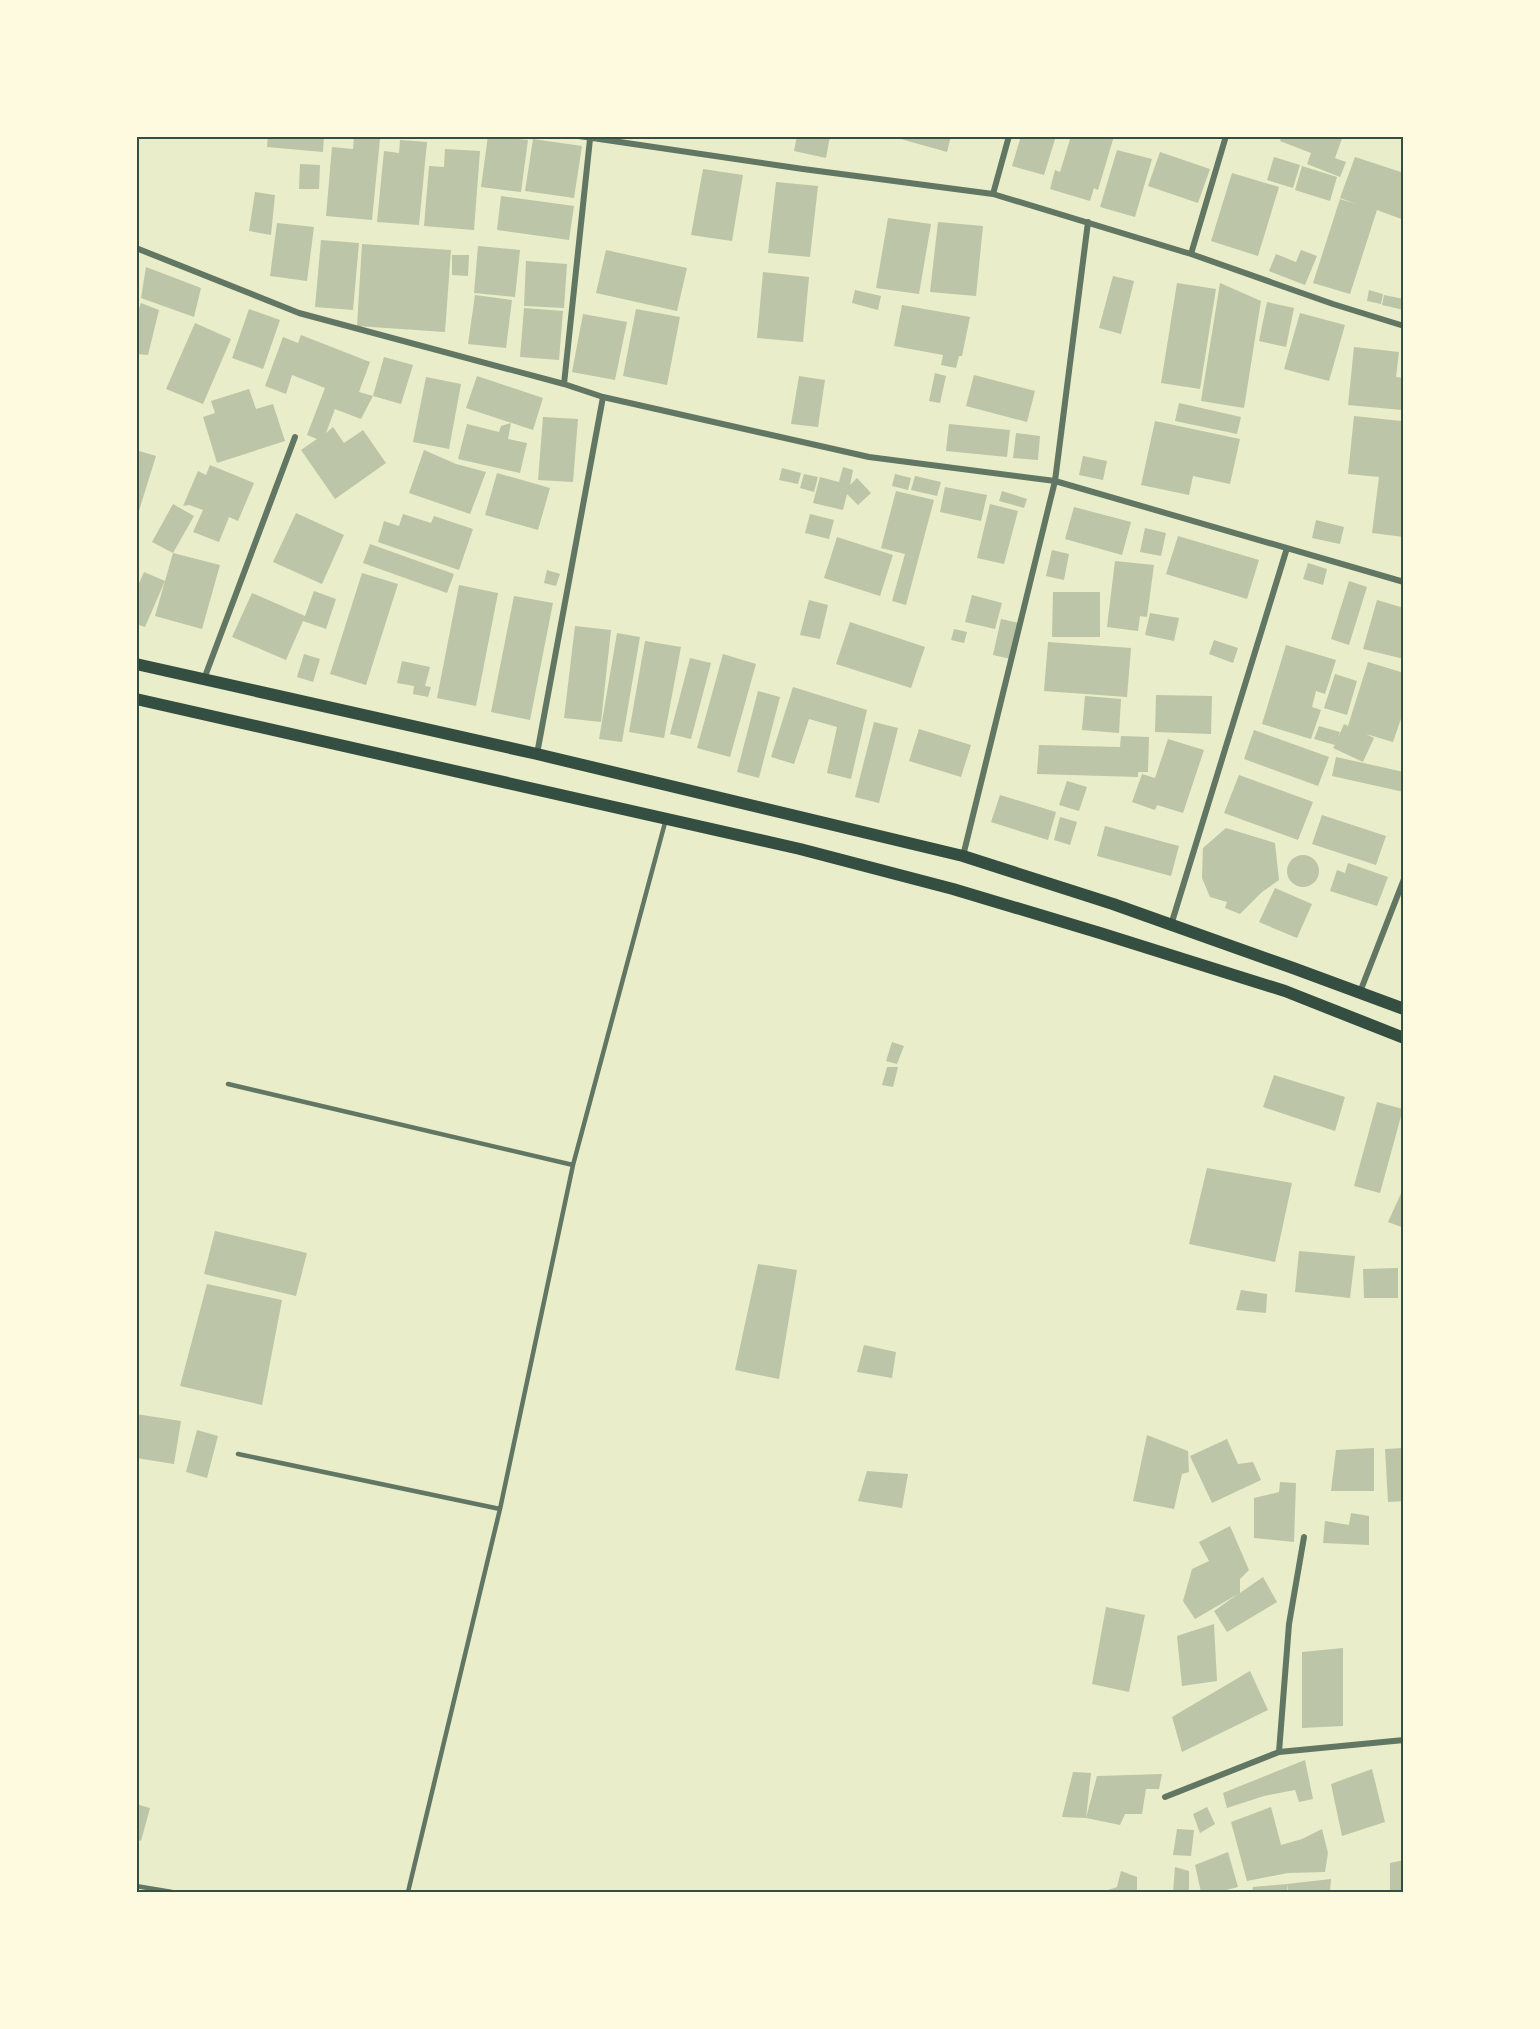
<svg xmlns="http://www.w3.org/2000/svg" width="1540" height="2029" viewBox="0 0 1540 2029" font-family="Commissioner,sans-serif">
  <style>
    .building { fill: #bcc5a7 }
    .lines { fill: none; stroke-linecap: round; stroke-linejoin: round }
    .service { stroke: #617663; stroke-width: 4.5 }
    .minor { stroke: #617663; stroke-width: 6 }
    .secondary { stroke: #344e41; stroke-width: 12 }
    .neatline { fill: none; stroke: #344e41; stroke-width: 2 }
  </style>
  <rect width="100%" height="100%" fill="#e9edc9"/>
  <!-- building -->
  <path class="building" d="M268,136H324L323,152L267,147Z
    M488,136L528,140L521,192L481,187Z
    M797,136H830L826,158L794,151Z
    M890,136H951L947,152Z
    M1021,136H1056L1044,175L1012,166Z
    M1071,136H1114L1098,190L1094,188L1090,201L1050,189L1055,170L1060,172Z
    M1282,136H1343L1335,158L1346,162L1340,177L1307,164L1311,153L1280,141Z
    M354,137L380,139L372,220L326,216L332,147L353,149Z
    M533,139L582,146L574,198L525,191Z
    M400,140L427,142L419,225L377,222L384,151L399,153Z
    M445,149L480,151L474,230L424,226L429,166L444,167Z
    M1117,150L1152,159L1135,217L1100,207Z
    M1160,152L1210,169L1198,203L1148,186Z
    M1274,157L1300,165L1293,188L1267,180Z
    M1355,157L1404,173V220L1377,210L1350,294L1313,283L1340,199L1356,204L1340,198Z
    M300,164L320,165L319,189H299Z
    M1302,166L1337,177L1330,201L1295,190Z
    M703,169L743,175L732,241L691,235Z
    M1232,173L1279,187L1258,256L1211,241Z
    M776,182L818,186L810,257L768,253Z
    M255,192L275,195L271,235L249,231Z
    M501,196L574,206L569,240L497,230Z
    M888,218L931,224L919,294L876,288Z
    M938,222L983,226L976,296L930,292Z
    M277,223L314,227L307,281L270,276Z
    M321,240L359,243L353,310L315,307Z
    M362,244L451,250L445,332L357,326Z
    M478,246L520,250L515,297L474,293Z
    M606,250L687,268L677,311L596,293Z
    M1301,250L1317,256L1305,285L1269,271L1276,254L1296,262Z
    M452,255H469L468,276L452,275Z
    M526,261L567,264L564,308L524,306Z
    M146,267L201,288L194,317L141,298Z
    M763,272L809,277L803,342L757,338Z
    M1113,276L1134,281L1121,334L1099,328Z
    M1177,283L1216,289L1200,389L1161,383Z
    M1220,283L1261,301L1244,408L1201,401Z
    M855,290L881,296L878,310L852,303Z
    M1369,290L1383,294L1381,304L1367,301Z
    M475,295L512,300L506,348L468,344Z
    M1384,295L1404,299V310L1382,305Z
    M1267,302L1294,308L1286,347L1259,341Z
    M141,303L159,310L148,355L136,354V317Z
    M902,305L970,317L962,356H959L956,368L941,365L943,355L894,346Z
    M524,308L563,311L559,360L520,357Z
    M249,309L280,320L263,369L232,358Z
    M636,309L680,317L667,385L623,376Z
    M1300,313L1345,325L1329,381L1284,369Z
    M583,314L627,322L615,380L572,372Z
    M195,323L231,339L203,404L166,389Z
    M301,335L370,362L359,392L373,396L384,357L413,365L401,404L373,396L361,419L335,409L326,433L333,427L344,443L363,430L386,463L335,499L301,450L317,439L307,435L325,388L292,375L286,394L265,386L283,337L298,343Z
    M1354,347L1399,352L1396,377L1404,378V537L1372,533L1379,477L1348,474L1354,416L1401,421L1402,410L1348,405Z
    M935,373L946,376L940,403L929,401Z
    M974,375L1035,391L1027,422L966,406Z
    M477,376L543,398L533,430L466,408Z
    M799,376L825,380L818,427L791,424Z
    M426,377L461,384L449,449L413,442Z
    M249,389L256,409L273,404L285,441L217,463L203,417L215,413L211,401Z
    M1179,403L1241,417L1237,434L1175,421Z
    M543,417L578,419L573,482L538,480Z
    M1155,421L1240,439L1230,484L1193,476L1189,495L1141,485Z
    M511,423L508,439L527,443L520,473L458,459L467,424L499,432L501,426Z
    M949,424L1010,430L1007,457L946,451Z
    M1016,433L1040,436L1038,460L1013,458Z
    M136,450L156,456L137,517H136Z
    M424,450L456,464L486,472L470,514L409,493Z
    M1083,456L1107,461L1103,480L1079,475Z
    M210,465L254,483L238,521L229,517L219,542L193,532L203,510L189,505L183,506L198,471L206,475Z
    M843,467L853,470L850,485L857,478L871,493L858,505L847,494L843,510L813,503L820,477L839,482Z
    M782,468L801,473L798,484L779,480Z
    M497,473L550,488L538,530L485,515Z
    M804,474L818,477L814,492L800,488Z
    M895,474L911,478L908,490L892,486Z
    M915,476L941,482L937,496L911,490Z
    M945,487L987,495L981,521L940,512Z
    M896,491L934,500L906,605L892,601L905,554L881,548Z
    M1002,491L1027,499L1024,508L999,501Z
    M173,504L194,516L173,553L152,542Z
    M990,504L1018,511L1004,564L977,558Z
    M1074,507L1131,522L1122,555L1065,539Z
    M296,513L344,535L322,584L273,562Z
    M403,514L431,523L434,516L473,529L459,570L378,542L384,521L399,526Z
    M810,514L834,520L829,539L805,533Z
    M1316,520L1344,527L1340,544L1312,538Z
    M1145,528L1166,533L1161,556L1140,552Z
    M1178,536L1259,560L1247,599L1166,574Z
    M837,537L893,555L880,596L824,578Z
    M370,544L454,574L447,593L363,563Z
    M1052,550L1069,554L1064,580L1046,576Z
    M173,553L220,565L202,629L155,616Z
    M1115,561L1154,565L1147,617L1140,616L1138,631L1107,627Z
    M1308,563L1327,569L1323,585L1303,579Z
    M547,570L560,574L556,586L544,583Z
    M144,572L165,581L145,627L136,624V590Z
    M362,573L398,584L366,685L330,674Z
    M1349,581L1367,587L1349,645L1331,639Z
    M459,585L498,593L476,706L437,698Z
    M314,591L336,599L326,629L303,621L286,660L232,637L252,593L305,616Z
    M1053,592H1100V637H1052Z
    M972,595L1002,603L995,629L965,622Z
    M514,596L553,603L530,720L491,712Z
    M809,600L828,605L820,639L800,635Z
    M1377,600L1404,608V659L1363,649Z
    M1150,613L1179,618L1174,641L1145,635Z
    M1001,619L1019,623L1011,659L993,655Z
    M850,622L925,647L911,688L836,664Z
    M575,626L611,630L601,722L564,718Z
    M954,629L967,632L964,643L951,640Z
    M617,633L640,637L622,742L599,739Z
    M1214,640L1238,648L1233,663L1209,654Z
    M645,641L681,647L664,738L629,732Z
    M1048,642L1131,648L1127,697L1044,691Z
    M1286,645L1336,660L1325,694L1316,691L1312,707L1321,710L1311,739L1262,724Z
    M304,654L320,659L313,682L297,677Z
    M723,654L756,664L730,757L697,748Z
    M690,658L711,663L691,739L670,734Z
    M402,661L430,667L425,686L431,687L428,697L413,694L414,686L397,683Z
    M1368,662L1404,673V710L1393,742L1366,734L1374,738L1363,762L1333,748L1335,745L1314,739L1319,726L1340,732L1338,738L1344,724L1348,726Z
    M1335,674L1357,681L1347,715L1324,708Z
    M793,687L867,710L851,779L827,773L837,727L809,719L794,764L771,757Z
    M758,691L780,697L759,778L737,772Z
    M1156,695L1212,696L1211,734L1155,732Z
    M1085,696L1121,699L1119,733L1082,730Z
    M874,722L898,728L879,803L855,797Z
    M919,729L971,745L961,777L909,761Z
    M1254,730L1329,757L1318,786L1244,759Z
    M1121,736L1149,737L1148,772H1138V777L1037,774L1039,745L1120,747Z
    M1168,739L1204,750L1183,813L1157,805L1155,810L1132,802L1142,774L1155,778Z
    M1336,757L1404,772V792L1332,776Z
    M1239,775L1313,802L1298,840L1224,813Z
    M1067,781L1087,787L1079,811L1059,805Z
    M1000,795L1056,812L1048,840L991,822Z
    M1322,815L1386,836L1376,865L1312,844Z
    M1060,817L1077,822L1070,845L1054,840Z
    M1105,826L1179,846L1171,876L1097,856Z
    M1226,828L1275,843L1279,880L1262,892L1240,914L1225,908L1227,902L1210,897L1202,878L1203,848Z
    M1287 871a16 16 0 1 1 32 0a16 16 0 1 1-32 0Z
    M1348,863L1388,877L1377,906L1330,891L1337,870L1345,873Z
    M1275,888L1312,904L1297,938L1259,922Z
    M892,1042L904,1046L897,1064L886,1061Z
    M887,1067H898L893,1087L882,1085Z
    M1274,1075L1345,1097L1335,1131L1263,1107Z
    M1377,1102L1403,1109L1380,1193L1354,1186Z
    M1207,1168L1292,1183L1275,1262L1189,1244Z
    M1404,1187V1228L1388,1222Z
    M215,1231L307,1253L296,1296L204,1274Z
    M1299,1251L1355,1256L1350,1298L1295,1292Z
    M758,1264L797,1270L779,1379L735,1370Z
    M1398,1268V1298H1364L1363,1269Z
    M207,1284L282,1300L262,1405L180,1386Z
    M1241,1290L1267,1294L1266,1313L1236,1310Z
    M864,1345L896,1352L892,1378L857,1372Z
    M136,1414L181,1421L174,1464L136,1458Z
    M197,1430L218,1436L207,1478L186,1472Z
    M1147,1435L1188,1451L1189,1472L1182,1474L1174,1509L1133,1501Z
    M1227,1439L1238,1464L1253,1462L1261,1480L1212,1503L1190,1456Z
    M1374,1448V1491H1331L1336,1450Z
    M1404,1448V1501L1388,1502L1385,1449Z
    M867,1471L908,1474L902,1508L858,1501Z
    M1280,1482L1296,1483L1294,1542L1254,1538V1498L1279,1492Z
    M1351,1513L1369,1516V1545L1323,1543L1325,1521L1349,1525Z
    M1230,1526L1249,1570L1240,1579V1593L1263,1577L1277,1602L1227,1632L1214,1611L1238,1594L1195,1619L1183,1601L1192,1569L1209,1561L1199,1542Z
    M1106,1607L1145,1615L1129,1692L1092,1684Z
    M1214,1624L1217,1681L1182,1686L1177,1636Z
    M1343,1648V1726L1302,1728V1652Z
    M1250,1671L1268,1710L1182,1752L1172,1717Z
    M1305,1760L1313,1799L1299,1802L1295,1790L1264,1796L1227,1808L1223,1793Z
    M1372,1769L1385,1822L1342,1836L1331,1784Z
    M1073,1772L1091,1773L1086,1818L1062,1817Z
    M1162,1774L1159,1789H1146L1142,1814H1125L1120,1825L1086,1818L1097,1776Z
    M136,1804L150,1808L141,1841L136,1839Z
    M1207,1807L1215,1824L1200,1833L1193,1814Z
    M1271,1807L1281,1845L1302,1839L1322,1829L1328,1853L1325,1872L1288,1873L1247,1881L1231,1822Z
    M1177,1829L1194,1830L1191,1856L1173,1855Z
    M1228,1852L1238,1887L1218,1892H1201L1195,1865Z
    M1404,1860V1892H1390V1863Z
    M1175,1867L1189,1871V1892H1173Z
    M1121,1871L1137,1877V1892H1108V1890L1117,1887Z
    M1331,1879L1330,1892H1288L1287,1884Z
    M1287,1884V1892H1252L1253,1887Z"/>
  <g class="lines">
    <!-- service -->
    <path class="service" d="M228,1084L573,1165
      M238,1454L500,1509
      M136,1886L172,1892
      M408,1892L500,1509L573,1165L666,819"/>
    <!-- minor -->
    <path class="minor" d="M579,136L803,169L993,194L1191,254L1333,304L1404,326
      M993,194L1009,136
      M136,248L299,313L564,384L603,397L869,457L1055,481L1404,582
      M1191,254L1226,136
      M564,384L590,139
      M204,679L295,437
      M537,754L603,397
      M963,856L1055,481L1088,222
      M1171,925L1287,548
      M1360,992L1404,879
      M1279,1752L1289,1624L1304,1537
      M1165,1797L1279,1752L1404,1740"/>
    <!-- secondary -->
    <path class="secondary" d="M136,664L537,754L963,856L1113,904L1293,968L1404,1009
      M136,699L800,849L953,889L1100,933L1285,991L1404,1038"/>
  </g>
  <!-- border -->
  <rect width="1540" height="2029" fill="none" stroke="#fefae0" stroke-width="276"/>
  <rect x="138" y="138" width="1264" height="1753" class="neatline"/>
</svg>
